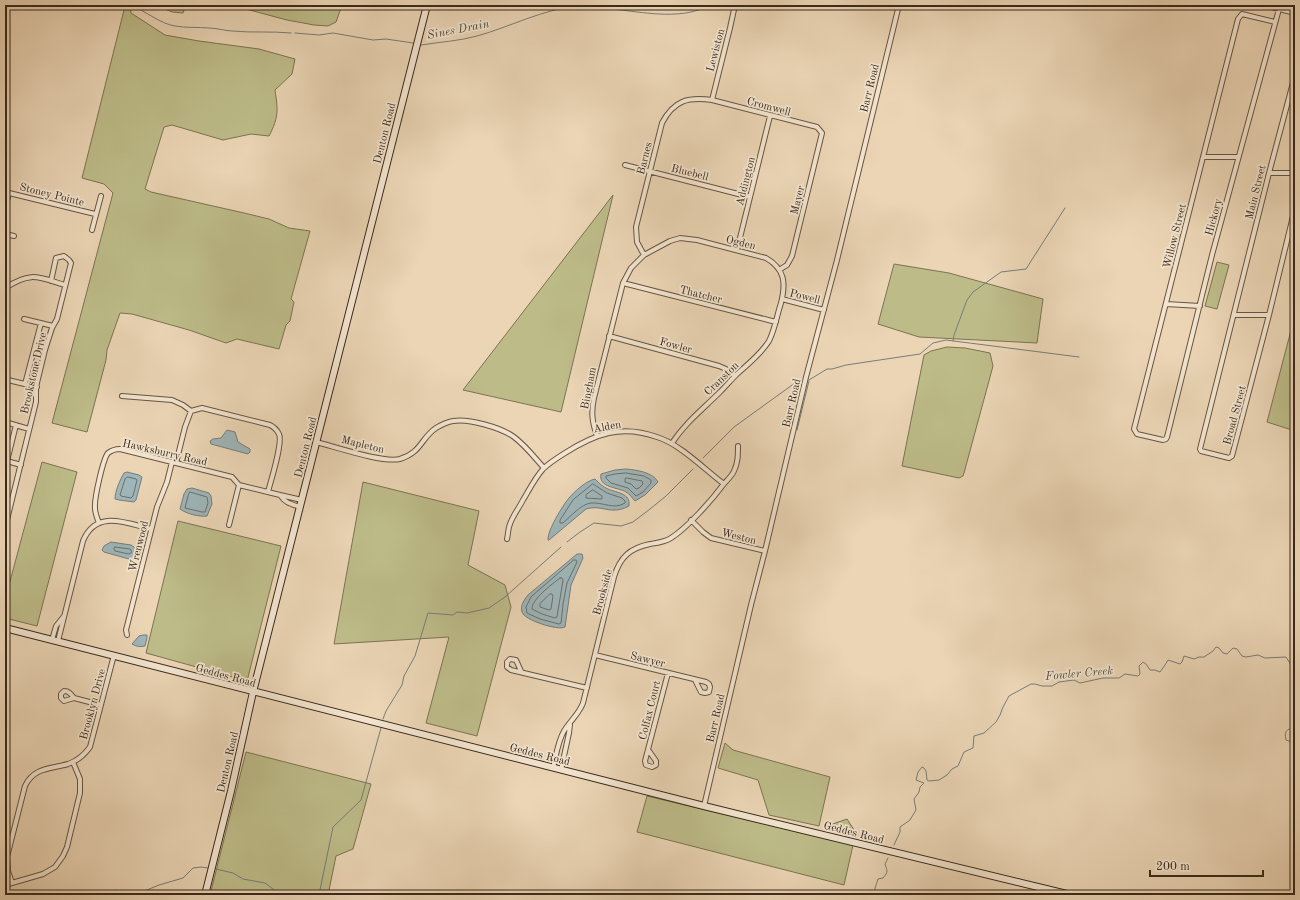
<svg xmlns="http://www.w3.org/2000/svg" width="1300" height="900" viewBox="0 0 1300 900" font-family="'Old Standard TT',serif">
  <style>
    .green { fill: #bdbc89; stroke: #7c7352 }
    .water { fill: #9eb5b9; stroke: #767d7a }
    .lines { fill: none; stroke-linecap: round; stroke-linejoin: round }
    .shore { stroke: #6c706a; stroke-width: 1 }
    .stream { stroke: #767d7a; stroke-width: 1 }
    .street-casing { stroke: #675542; stroke-width: 6 }
    .secondary-casing { stroke: #3b2a1b; stroke-width: 8 }
    .street { stroke: #f2e4cf; stroke-width: 4 }
    .secondary { stroke: #f2e4cf; stroke-width: 6 }
    .labels { text-anchor: middle; stroke-width: 3.5; stroke-linejoin: round; paint-order: stroke }
    .street-label { font-size: 11px; fill: #3b2a1b; stroke: #f2e4cf }
    .water-label { font-size: 12px; font-style: italic; fill: #544d42; stroke: #f2e4cf }
  </style>
  <rect width="100%" height="100%" fill="#ebd5b5"/>
  <filter id="stains"><feTurbulence type="fractalNoise" baseFrequency=".005" numOctaves="4"/><feColorMatrix values="0 0 0 0 .2 0 0 0 0 .09 0 0 0 0 .02 0 0 0 .5 -.17"/></filter>
  <radialGradient id="worn" r=".72"><stop offset=".6" stop-color="#630" stop-opacity="0"/><stop offset="1" stop-color="#630" stop-opacity=".3"/></radialGradient>
  <!-- green -->
  <path class="green" d="M115,5H130L131,13L165,35L199,41L259,49L295,59L292,74L275,90C278,110 279,117 269,136L251,134L223,140L172,125L164,127L145,189L151,192L244,213L269,219L289,228L310,231L291,299L294,302L290,321L286,325L279,349L237,339L226,343L189,330L132,314L120,313L107,350L106,360L87,432L52,423L113,193L104,184L82,178L124,10Z
    M156,5H186L183,13L172,12Z
    M231,5H342L336,22L328,26L314,25L287,20Z
    M613,195L561,412L463,390Z
    M1217,262L1229,265L1217,309L1205,306Z
    M894,264L949,273L1043,299L1037,343L919,337L878,324Z
    M1295,315V431L1267,422Z
    M947,347L965,348L990,353L993,366L964,473L963,476L959,478L902,466L924,355L931,351Z
    M42,462L77,472L37,626L5,618V600Z
    M363,482L479,511L468,565L505,585L511,607L477,736L426,723L449,637L334,644Z
    M178,521L281,546L247,681L146,653Z
    M725,743L733,750L830,777L819,826L769,815L758,780L718,768Z
    M246,752L371,784L353,849L336,856L328,895H210Z
    M647,796L853,845L844,885L637,832Z
    M847,819L858,836L826,829L827,826Z"/>
  <!-- water -->
  <path class="water" d="M227,430L235,432L238,442L250,449V452L248,454L211,444L210,441L213,439L221,438Z
    M626,469C636,470 653,472 658,482L645,495L635,501C632,498 630,494 626,492C618,487 598,488 601,474L615,470Z
    M127,472L139,475L142,477L136,500L134,502L119,500L115,499C115,491 120,480 124,473Z
    M595,479C599,483 603,487 608,489C617,493 631,493 629,506C610,516 603,504 586,509L549,540H548C547,531 563,505 569,498C575,491 586,481 595,479Z
    M192,488L209,493L211,496L212,504L207,516C199,517 187,514 180,509L184,494L187,489Z
    M111,542L131,545L138,550L133,558L129,559L104,552L102,550L104,546Z
    M577,554H582L583,558L571,585L565,627C558,631 524,620 522,612C520,606 524,600 528,595Z
    M143,635H147V638L145,646C139,647 138,647 132,644L139,636Z"/>
  <g class="lines">
    <!-- shore -->
    <path class="shore" d="M626,473L644,476L651,480V483L643,492L636,496L628,488L611,483L606,478V476L615,474Z
      M128,477L136,479L137,480L133,496L131,498L121,496L120,495L125,479Z
      M627,478L642,481L643,484L639,488L636,489L631,484L625,482V479Z
      M593,484L607,493L622,498L625,501V503C614,510 603,502 591,503C581,504 570,517 563,523H560V520L573,500Z
      M593,490L602,496V499L586,498V495Z
      M190,492L207,497L208,503L205,512H202L185,508L188,496Z
      M115,547L130,549L132,552L129,554L115,551L114,549Z
      M574,560H576L577,562L567,583L563,604L561,623L559,624L540,619L527,613L526,607L531,597Z
      M560,578H562L563,580L557,617L555,618L542,614L532,609C531,600 552,584 560,578Z
      M550,594H552L553,596L551,609L549,610L540,607V604Z"/>
    <!-- stream -->
    <path class="stream" d="M131,5C145,11 161,24 175,26C186,28 198,27 209,28C217,28 225,31 233,31C252,33 271,31 291,33
      M295,33L319,35L333,33L373,40L386,39L413,43
      M421,45C440,42 459,41 477,36C510,27 543,9 578,6C592,8 607,8 621,10C647,13 685,20 709,5
      M953,341L954,335L967,300L973,292L1001,272L1026,269L1065,208
      M809,380L827,369H832L846,365L920,354L933,343L946,340L1079,357
      M797,430L809,381
      M703,458L734,427L795,383
      M567,542L580,532L594,523L621,526L633,522L650,509L666,496L693,469
      M383,719L386,711L402,685L404,676L415,656L428,613L453,615L457,612L467,613L489,608L505,597L561,547
      M1295,724C1290,731 1283,728 1286,740L1295,743
      M894,845L900,832V827L910,820L916,810L914,799L919,792L920,787L924,783L916,780L918,772L922,767L924,768L926,771L927,780L929,781L939,780L947,775L952,769L958,766L964,752L973,748L974,736L984,733L996,722L1000,715L1003,707L1009,696L1031,684H1035L1042,686H1052L1059,682L1074,680L1080,683L1103,678H1119L1125,674L1138,676L1140,674L1139,666L1143,662L1146,664L1150,670H1155L1160,672L1165,665L1168,660L1180,664L1182,662L1184,656L1194,659L1199,657H1204L1213,651L1216,647L1219,648L1223,653L1227,654L1233,648L1237,649L1242,656L1246,657L1258,655L1265,658L1286,657L1295,671
      M216,869L233,873L243,879L265,883L281,895
      M107,895L116,890L122,895
      M135,895L159,885L183,878L193,868L201,867L208,868
      M319,895L333,827L361,800L381,728
      M873,895L878,879L883,878C889,871 887,871 885,864L888,858"/>
    <!-- street casing -->
    <g class="street-casing">
      <path id="street" d="M1263,5L1295,13
        M1275,22L1242,14L1238,19L1134,429L1137,434L1163,440L1166,439L1167,437L1212,255L1279,9
        M1295,75L1269,173L1200,449L1201,451L1229,458L1232,456L1269,315L1295,208
        M712,100L730,28L735,5
        M1203,157H1238
        M625,165L750,197
        M1269,173H1295
        M5,192L95,214
        M5,208L9,193
        M92,230L101,196
        M5,234L14,236
        M737,250L770,116
        M644,255L637,242L636,227L662,123C674,100 688,97 712,100L817,127L822,133L792,256L787,265L779,270
        M623,283L776,322
        M5,288C31,271 38,277 65,285
        M782,299L824,310
        M1166,304L1200,306
        M1234,315H1269
        M24,319L53,326
        M609,336L719,366L726,369L735,376
        M8,380L37,387
        M25,384L41,323
        M122,396L172,400L183,405L191,411L202,408L270,425C274,427 277,430 279,434C283,443 271,480 268,492
        M5,422L29,429
        M16,425L7,461L21,465
        M597,436C592,422 591,412 594,398L623,283L631,268L644,255L670,241L680,238L697,240L766,258C785,269 786,283 781,303C777,315 775,329 769,341C761,354 748,364 737,374C731,380 726,386 720,392C703,409 685,423 672,443
        M316,442C336,447 382,463 400,459C421,453 421,438 436,428C441,425 447,422 453,421C468,418 502,428 514,437C525,445 535,458 544,468
        M176,463L185,427L191,411
        M239,485L280,495
        M300,507C291,504 285,503 280,495L302,500
        M691,520L703,532L711,538L765,551
        M99,523C97,518 95,513 95,508C94,499 103,459 108,453C112,450 116,449 120,449L232,477L239,485L229,525
        M5,528L36,402V387L45,350L52,328L57,319L71,263L69,260L64,256L56,258L51,281
        M507,539C508,535 508,531 509,527C511,518 519,508 523,500C529,490 535,478 543,469C549,463 557,458 565,453C595,434 621,424 657,437C680,444 704,469 724,484
        M127,635L126,630L157,507L167,482L172,462
        M52,640L56,626L64,616
        M58,641L83,541C96,509 126,523 151,529
        M595,655L706,682L709,684L710,687L709,692L705,693L701,692L695,680
        M521,671L516,660L510,659L507,662V667L511,670L587,688
        M74,698C71,694 69,691 64,691L61,694V698L64,701L74,698L101,705
        M649,751L656,761V765L652,767L646,765L645,761L668,673
        M553,768C556,756 558,741 564,731C570,721 579,714 583,703L614,577C620,557 630,548 650,544C657,543 665,542 671,538C687,528 711,501 723,485C727,480 732,476 734,471C738,463 738,455 738,446
        M561,770L569,733L570,725
        M704,806L751,605L765,551L806,377L837,260L899,5
        M12,883L8,871L7,857L25,786C34,767 51,769 68,764C77,761 85,754 90,747L114,655
        M5,885L43,874L55,867L63,856L67,847L80,793V779L73,762"/>
    </g>
    <!-- secondary casing -->
    <g class="secondary-casing">
      <path id="secondary" d="M5,628L704,806L1071,895
        M205,895L231,791L253,692L427,5"/>
    </g>
    <!-- street -->
    <use href="#street" class="street"/>
    <!-- secondary -->
    <use href="#secondary" class="secondary"/>
  </g>
  <g class="labels">
    <!-- street labels -->
    <g class="street-label">
      <text transform="translate(715 50) rotate(-75)" y="4">Lewiston</text>
      <text transform="translate(869 88) rotate(-76)" y="4">Barr Road</text>
      <text transform="translate(769 106) rotate(15)" y="4">Cromwell</text>
      <text transform="translate(384 133) rotate(-76)" y="4">Denton Road</text>
      <text transform="translate(644 158) rotate(-76)" y="4">Barnes</text>
      <text transform="translate(690 172) rotate(14)" y="4">Bluebell</text>
      <text transform="translate(745 181) rotate(-76)" y="4">Addington</text>
      <text transform="translate(1255 192) rotate(-76)" y="4">Main Street</text>
      <text transform="translate(52 194) rotate(14)" y="4">Stoney Pointe</text>
      <text transform="translate(797 200) rotate(-76)" y="4">Mayer</text>
      <text transform="translate(1213 217) rotate(-75)" y="4">Hickory</text>
      <text transform="translate(1174 236) rotate(-76)" y="4">Willow Street</text>
      <text transform="translate(741 242) rotate(14)" y="4">Ogden</text>
      <text transform="translate(701 294) rotate(14)" y="4">Thatcher</text>
      <text transform="translate(805 296) rotate(14)" y="4">Powell</text>
      <text transform="translate(676 345) rotate(15)" y="4">Fowler</text>
      <text transform="translate(33 373) rotate(-77)" y="4">Brookstone Drive</text>
      <text transform="translate(721 378) rotate(-44)" y="4">Cranston</text>
      <text transform="translate(588 388) rotate(-79)" y="4">Bingham</text>
      <text transform="translate(791 403) rotate(-77)" y="4">Barr Road</text>
      <text transform="translate(1234 415) rotate(-75)" y="4">Broad Street</text>
      <text transform="translate(607 426) rotate(-11)" y="4">Alden</text>
      <text transform="translate(363 444) rotate(14)" y="4">Mapleton</text>
      <text transform="translate(305 447) rotate(-76)" y="4">Denton Road</text>
      <text transform="translate(165 452) rotate(13)" y="4">Hawksburry Road</text>
      <text transform="translate(739 536) rotate(14)" y="4">Weston</text>
      <text transform="translate(138 546) rotate(-76)" y="4">Wrenwood</text>
      <text transform="translate(602 592) rotate(-75)" y="4">Brookside</text>
      <text transform="translate(648 659) rotate(14)" y="4">Sawyer</text>
      <text transform="translate(226 675) rotate(15)" y="4">Geddes Road</text>
      <text transform="translate(92 704) rotate(-75)" y="4">Brooklyn Drive</text>
      <text transform="translate(649 710) rotate(-76)" y="4">Colfax Court</text>
      <text transform="translate(715 718) rotate(-77)" y="4">Barr Road</text>
      <text transform="translate(540 754) rotate(14)" y="4">Geddes Road</text>
      <text transform="translate(227 762) rotate(-77)" y="4">Denton Road</text>
      <text transform="translate(854 832) rotate(14)" y="4">Geddes Road</text>
    </g>
    <!-- water labels -->
    <g class="water-label">
      <text transform="translate(458 29) rotate(-11)" y="4">Sines Drain</text>
      <text transform="translate(1079 673) rotate(-5)" y="4">Fowler Creek</text>
    </g>
  </g>
  <!-- margin -->
  <rect width="1300" height="900" fill="none" stroke="#ebd5b5" stroke-width="20"/>
  <rect x="6" y="6" width="1288" height="888" fill="none" stroke="#3b2a1b" stroke-width="2"/>
  <rect x="10" y="10" width="1280" height="880" fill="none" stroke="#3b2a1b"/>
  <!-- scale -->
  <path d="M1150 870v6h113v-6" fill="none" stroke="#3b2a1b" stroke-width="2"/>
  <text x="1156" y="870" font-size="12" fill="#3b2a1b" stroke="#f2e4cf" stroke-width="3" paint-order="stroke">200 m</text>
  <rect width="100%" height="100%" filter="url(#stains)"/>
  <rect width="100%" height="100%" fill="url(#worn)"/>
</svg>
